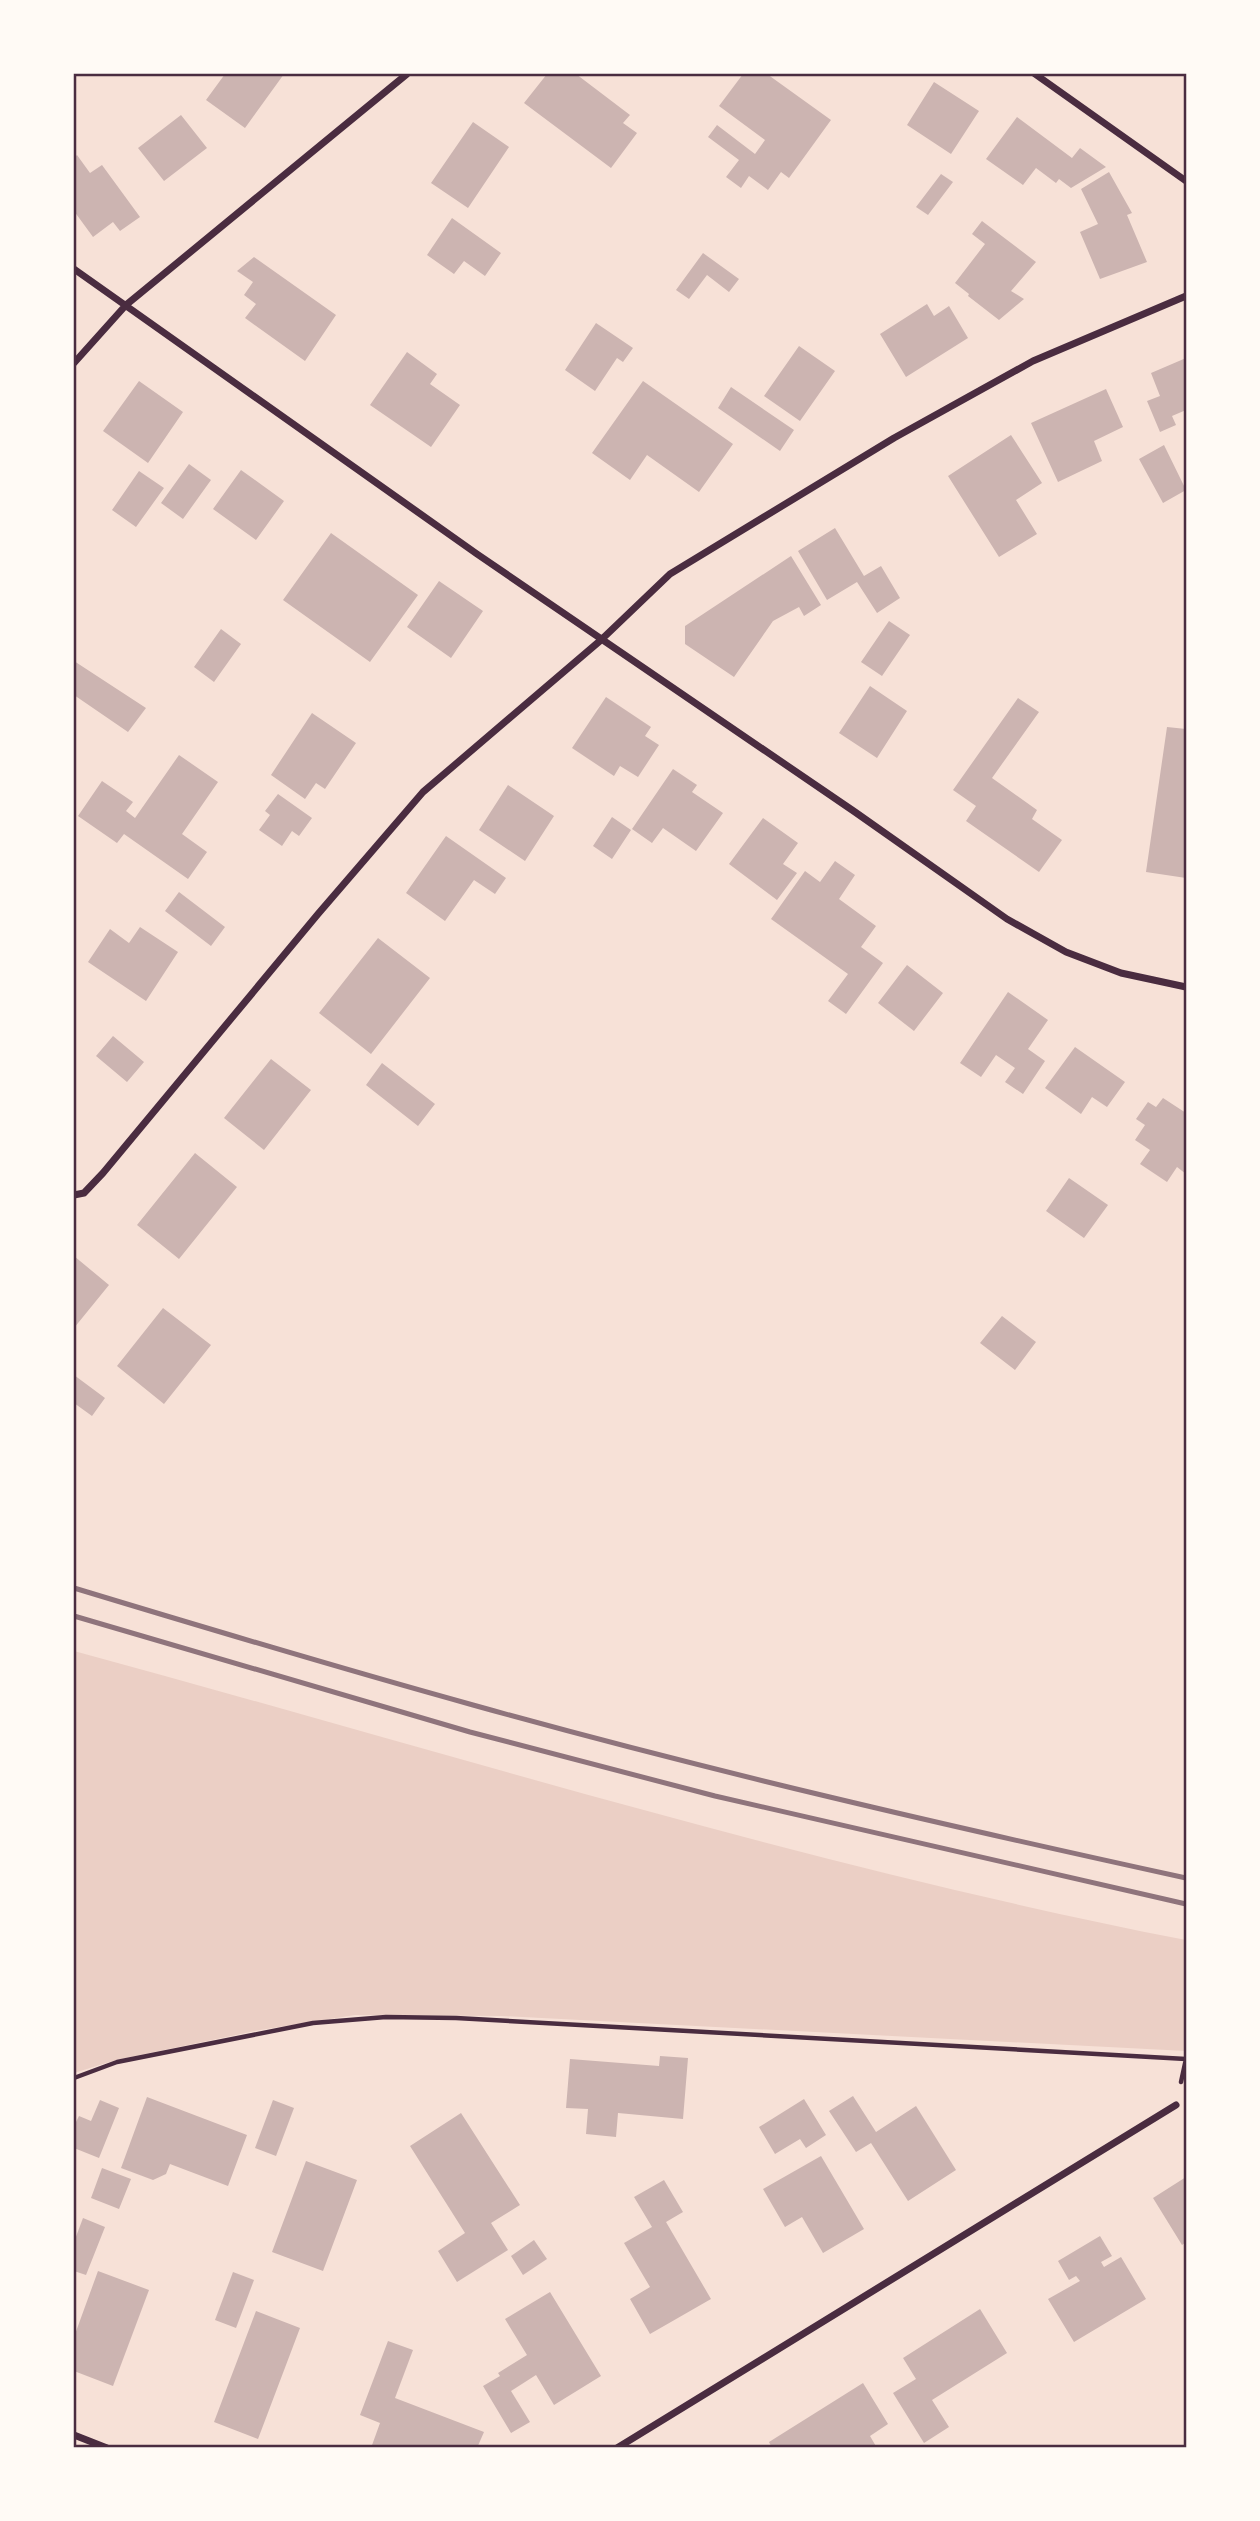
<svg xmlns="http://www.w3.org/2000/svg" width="1260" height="2521" viewBox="0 0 1260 2521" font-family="'Titillium Web',sans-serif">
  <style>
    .green { fill: #ebcfc5 }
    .building { fill: #ccb4b1 }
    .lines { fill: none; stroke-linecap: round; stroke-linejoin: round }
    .path { stroke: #4a2c40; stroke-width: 4.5 }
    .minor { stroke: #4a2c40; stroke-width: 7 }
    .rail { stroke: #8f747c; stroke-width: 5 }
    .neatline { fill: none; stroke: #4a2c40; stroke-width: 2.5 }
  </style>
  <rect width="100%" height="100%" fill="#f7e1d7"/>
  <!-- green -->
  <path class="green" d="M74,1651C443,1751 810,1867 1186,1940V2051L502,2016L355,2015L260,2030L116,2060L74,2073Z"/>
  <!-- building -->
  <path class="building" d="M225,74H284L245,128L206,100Z
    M547,74H576L630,115L623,123L637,133L611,168L524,103Z
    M743,74H767L831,120L789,178L781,172L768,190L749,176L741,188L726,177L739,160L708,137L717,125L755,154L765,140L719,106Z
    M934,82L979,111L951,154L907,125Z
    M181,115L207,148L164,181L138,148Z
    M1017,117L1072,158L1080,148L1106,167L1071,188L1059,179L1056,183L1036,168L1023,185L986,159Z
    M473,122L509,147L468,208L431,183Z
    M77,155L90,173L102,165L140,217L120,231L113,222L93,237L74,211V158Z
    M1109,172L1132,213L1127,215L1147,262L1100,279L1080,232L1098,224L1081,189Z
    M941,174L953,182L928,215L916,207Z
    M452,218L501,253L485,276L464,261L454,274L427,255Z
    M982,221L1036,262L1011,291L1024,299L999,320L968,296L969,294L955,283L985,244L972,234Z
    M703,253L739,279L729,292L707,275L689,299L676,290Z
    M254,257L336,315L305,361L245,318L256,304L244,295L253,282L237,271Z
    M927,304L934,316L949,306L968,338L906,377L880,334Z
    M596,323L633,348L623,362L617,358L595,391L565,370Z
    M799,346L835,371L800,421L764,396Z
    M407,352L437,374L430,384L460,405L431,447L370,405Z
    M1186,358V410L1172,416L1176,425L1160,432L1147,401L1160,396L1151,373Z
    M139,381L183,412L148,463L103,431Z
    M643,381L733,444L699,492L647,455L630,480L592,453Z
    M731,387L794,430L780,451L718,408Z
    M1106,389L1123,427L1094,441L1102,461L1058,482L1031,423Z
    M1011,435L1042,483L1016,500L1037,534L999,557L948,476Z
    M1164,445L1186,490L1163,503L1139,459Z
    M189,464L211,480L183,519L161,503Z
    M241,470L284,501L256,540L213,509Z
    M139,471L164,488L136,527L112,510Z
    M835,528L864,576L881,566L900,598L877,613L857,582L827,600L798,551Z
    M331,533L418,595L370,662L283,600Z
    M791,556L821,605L804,616L799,607L773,621L734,677L685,644V626Z
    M439,581L483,611L451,658L407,627Z
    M889,621L910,635L882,676L861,662Z
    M221,629L241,644L214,682L194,667Z
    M74,661L146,708L128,732L74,695Z
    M870,686L907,711L877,758L839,733Z
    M606,697L651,727L645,736L659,745L638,777L620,766L614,776L572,748Z
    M1018,698L1039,712L992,778L1037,810L1032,819L1062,840L1039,872L966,821L976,806L953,790Z
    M312,713L356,743L325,789L316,783L305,799L271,775Z
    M1167,727L1186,729V878L1146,872Z
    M179,755L218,782L182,834L207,852L188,879L124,834L117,843L78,816L102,781L133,802L126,811L135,818Z
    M673,769L697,785L692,792L723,813L696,851L663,828L652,843L632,829Z
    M508,785L554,816L525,861L479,830Z
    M278,794L312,818L299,836L292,831L282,846L259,830L270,815L265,811Z
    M612,817L631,830L612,859L593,846Z
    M763,818L798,843L783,864L797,873L777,900L729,864Z
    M446,836L506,878L495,894L474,880L445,921L406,893Z
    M835,861L855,875L839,899L876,926L861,947L883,963L846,1014L828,1001L848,974L771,919L805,871L820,882Z
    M179,892L225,927L211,946L165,911Z
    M140,927L178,952L146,1001L88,962L110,929L129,943Z
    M378,938L430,978L371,1054L319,1013Z
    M907,965L943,993L914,1031L878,1003Z
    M1008,992L1048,1020L1028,1049L1045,1061L1023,1094L1005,1082L1015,1068L996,1055L981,1077L960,1063Z
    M113,1036L144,1062L127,1082L96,1056Z
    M1075,1047L1125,1082L1107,1107L1092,1097L1081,1114L1045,1088Z
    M271,1059L311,1090L264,1150L224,1118Z
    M382,1063L435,1104L418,1126L366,1085Z
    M1163,1098L1186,1113V1174L1177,1167L1167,1182L1140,1164L1150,1150L1135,1140L1145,1125L1136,1119L1148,1102L1156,1107Z
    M195,1153L237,1187L179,1259L137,1225Z
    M1069,1178L1108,1205L1084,1238L1046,1211Z
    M74,1256L109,1285L74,1328Z
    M163,1308L211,1345L164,1404L117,1366Z
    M1002,1316L1036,1342L1015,1370L980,1343Z
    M74,1375L105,1398L92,1416L74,1403Z
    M660,2056L688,2058L683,2119L618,2113L616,2137L586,2134L588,2109L566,2108L570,2059L659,2066Z
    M853,2096L876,2132L916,2106L956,2170L908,2201L871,2143L856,2152L829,2111Z
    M147,2097L247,2135L228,2186L170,2164L166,2174L153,2180L121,2168Z
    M804,2099L826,2135L806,2148L800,2139L775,2154L759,2127Z
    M100,2100L119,2108L99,2158L74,2148V2124H75L79,2116L91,2121Z
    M273,2100L294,2108L276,2156L255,2148Z
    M461,2113L520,2205L491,2223L508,2250L457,2282L438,2251L465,2233L410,2146Z
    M821,2156L864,2229L823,2253L802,2217L785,2227L763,2189Z
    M306,2161L357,2180L323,2271L272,2252Z
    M102,2168L131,2179L119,2209L91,2198Z
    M1186,2177V2242L1182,2245L1153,2198Z
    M664,2180L683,2212L666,2222L711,2299L650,2334L630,2299L650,2287L624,2243L652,2227L634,2197Z
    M83,2218L105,2227L86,2275L74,2271V2242Z
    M1100,2236L1112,2256L1101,2262L1104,2267L1121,2257L1146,2299L1074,2342L1048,2299L1080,2281L1076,2276L1069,2280L1058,2261Z
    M534,2240L547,2259L523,2275L511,2256Z
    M98,2271L149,2290L113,2386L74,2371V2337Z
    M233,2272L254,2280L236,2328L215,2320Z
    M550,2292L601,2376L554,2405L536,2375L511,2391L530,2422L511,2433L483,2386L500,2376L498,2373L527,2355L505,2319Z
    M980,2309L1007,2353L932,2400L949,2427L924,2443L893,2393L916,2379L903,2358Z
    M256,2311L300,2328L258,2439L214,2422Z
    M388,2341L413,2350L395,2398L484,2432L477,2448H371L380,2423L360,2415Z
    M863,2383L888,2424L870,2436L877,2448H772L769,2442Z"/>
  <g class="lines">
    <!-- path -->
    <path class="path" d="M74,2078L117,2062L313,2023L386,2017L456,2018L1186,2059
      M1181,2082L1186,2059"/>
    <!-- minor -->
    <path class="minor" d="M1035,74L1186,181
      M74,269L477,554L855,812L1007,919L1066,952L1121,973L1186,987
      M74,363L126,305L407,74
      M74,1195L84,1193L103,1173L318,914L423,792L601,640L670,574L894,438L1033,361L1186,296
      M74,2435L107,2448
      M617,2448L1176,2105"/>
    <!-- rail -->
    <path class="rail" d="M74,1588C206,1628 339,1668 473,1705C709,1771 948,1826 1186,1878
      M74,1616L470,1732L715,1796L1186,1904"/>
  </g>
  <!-- border -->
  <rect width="1260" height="2521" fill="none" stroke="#fffaf5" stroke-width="150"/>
  <rect x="75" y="75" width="1110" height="2371" class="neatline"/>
</svg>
